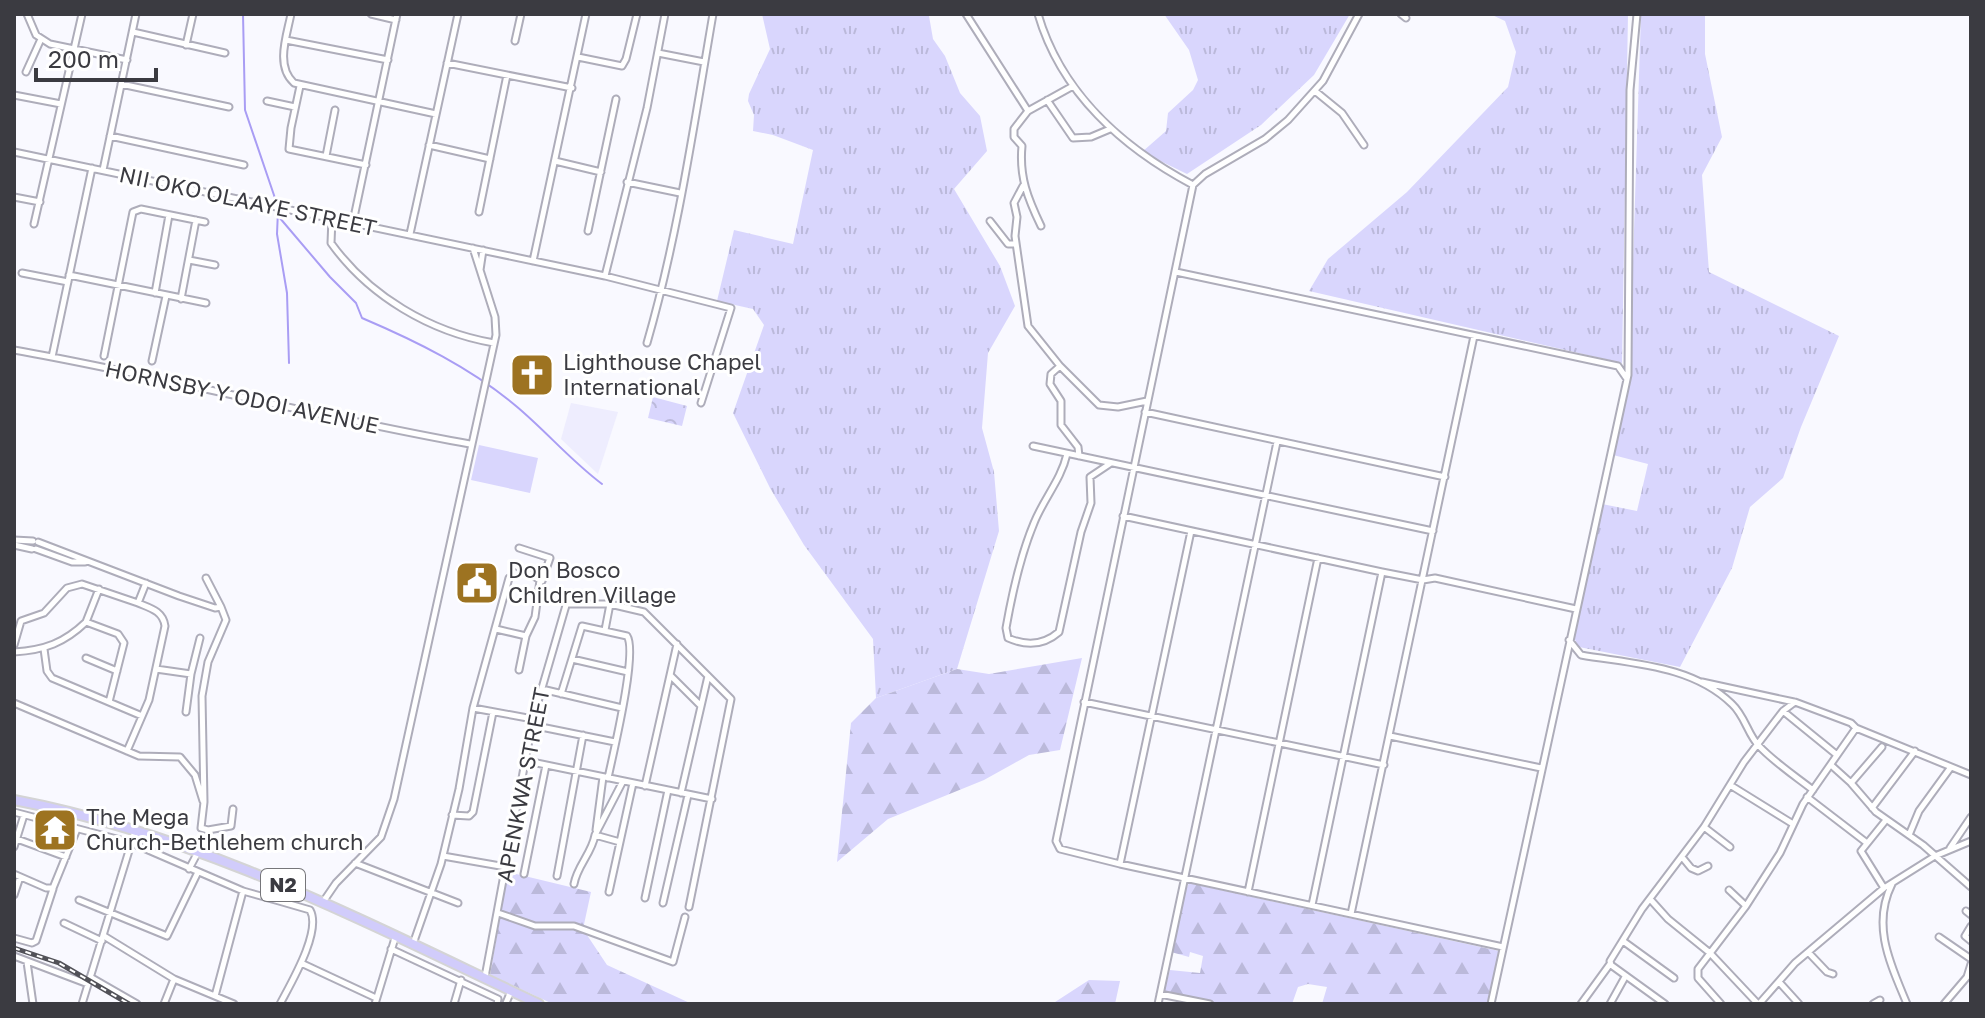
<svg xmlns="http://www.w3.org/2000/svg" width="1985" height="1018" viewBox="0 0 1985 1018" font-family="'Golos Text',sans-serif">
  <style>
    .built { fill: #eeedfe }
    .grass { fill: url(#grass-tufts) }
    .forest { fill: url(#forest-firs) }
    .park { fill: url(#park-crowns) }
    .pitch { fill: #d9d6fd }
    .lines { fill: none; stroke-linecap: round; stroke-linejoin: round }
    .stream { stroke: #a99df4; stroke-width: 2 }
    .minor-casing { stroke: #aeadba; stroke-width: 9 }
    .highway-casing { stroke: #d4d4d5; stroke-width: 12 }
    .minor { stroke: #fff; stroke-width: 5 }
    .highway { stroke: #d1ccfb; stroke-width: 8 }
    .rail-casing { stroke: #525258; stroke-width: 5 }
    .rail { stroke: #fff; stroke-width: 2; stroke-dasharray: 6; stroke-linecap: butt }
    .labels { text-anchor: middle; stroke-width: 6; stroke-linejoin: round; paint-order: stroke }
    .shield { fill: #fff; stroke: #76767a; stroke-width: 2 }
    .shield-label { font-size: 20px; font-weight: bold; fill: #3b3b41 }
    .street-label { font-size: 22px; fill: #3b3b41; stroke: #fff }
    .poi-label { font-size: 22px; fill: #3b3b41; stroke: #fff; text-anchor: start }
  </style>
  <defs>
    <pattern id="grass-tufts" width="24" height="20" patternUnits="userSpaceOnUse" patternTransform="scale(2)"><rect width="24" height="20" fill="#d9d6fd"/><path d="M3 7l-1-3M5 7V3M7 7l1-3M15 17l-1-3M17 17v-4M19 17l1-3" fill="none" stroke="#bbb9da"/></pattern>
    <pattern id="forest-firs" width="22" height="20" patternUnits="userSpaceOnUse" patternTransform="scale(2)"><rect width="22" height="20" fill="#d9d6fd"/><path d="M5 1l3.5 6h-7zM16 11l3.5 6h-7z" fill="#bbb9da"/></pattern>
    <pattern id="park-crowns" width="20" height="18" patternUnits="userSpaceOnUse" patternTransform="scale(2)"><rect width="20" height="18" fill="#d9d6fd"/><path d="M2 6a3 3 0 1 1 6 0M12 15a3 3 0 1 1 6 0" fill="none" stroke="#bbb9da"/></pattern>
  </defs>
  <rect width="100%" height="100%" fill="#f9f9ff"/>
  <!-- built -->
  <path class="built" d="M571,403L618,412L598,474L561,439Z"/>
  <!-- grass -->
  <path class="grass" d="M762,14H931L929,16L933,39L945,56L960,93L980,116L987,151L954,189L1000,266L1015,306L988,353L982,428L994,472L999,531L957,669L876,698L873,639L804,545L770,488L733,413L764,325L753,309L717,301L734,230L793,244L813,150L773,135L753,131L754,115L748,101L749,94L770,49Z
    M1164,14H1350L1314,75L1261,125L1187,174L1142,152L1166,131L1168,113L1193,90L1198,80L1189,50Z
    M1490,14H1628L1622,363L1309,291L1328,259L1407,192L1508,87L1516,52L1505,21Z
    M1641,14H1705V54L1722,137L1702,175L1709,272L1839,336L1801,427L1783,478L1750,507L1732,568L1680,667L1579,647L1574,638L1602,504L1637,511L1648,464L1613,455L1629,385Z"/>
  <!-- forest -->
  <path class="forest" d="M1082,658L1060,750L1029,755L984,780L888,819L837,862L851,723L876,698L957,669L989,674Z
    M508,872L591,892L583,929L607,965L692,1004H553L490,975Z
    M1189,883L1499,951L1488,1004H1322L1327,987L1308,984L1298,987L1292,1004H1220L1164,992L1170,970L1200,973L1203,956L1190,952L1189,957L1171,952L1183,896Z
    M1089,980L1120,981L1115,1004H1052Z"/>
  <!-- park -->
  <path class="park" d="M653,397L687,406L682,426L648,418Z"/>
  <!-- pitch -->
  <path class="pitch" d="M479,445L538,458L530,493L471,480Z"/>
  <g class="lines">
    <!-- stream -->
    <path class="stream" d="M243,14L245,110L277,204
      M278,210L277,234L287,293L289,363
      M279,217L330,277L356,303L362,318C416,341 471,368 516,406C546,431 570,460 602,484"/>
    <!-- minor casing -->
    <g class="minor-casing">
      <path id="minor" d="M27,14L36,35L50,44L127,60
        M291,14C287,35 275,66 294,83L436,114
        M371,14L396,20
        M966,14L1028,111
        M1038,14C1061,93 1123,148 1193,185
        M1359,14L1323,81L1288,120L1265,139L1205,174L1193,185L1056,841L1060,849L1120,864L1503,947
        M1401,14L1406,18
        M133,32L225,53
        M286,40L388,60
        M515,41L521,14
        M186,45L193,14
        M658,53L704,62
        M578,57L622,66L626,59L637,14
        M447,63L572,88
        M26,72L41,39
        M121,84L229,107
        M300,86L291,128L289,149L366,165
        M1315,91L1342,113L1364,145
        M14,95L61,104
        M1047,100L1073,138L1091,137L1110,129
        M267,101L295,107
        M110,136L244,165
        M429,145L490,159
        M14,152L605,276L731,308L701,403
        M326,156L335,110
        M555,161L601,172
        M103,170L136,14
        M627,182L680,193
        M1023,186L1014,203L1017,217L1015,236L1028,326L1060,366
        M14,197L40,202
        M479,212L507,75
        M332,218L331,243C369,296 430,332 494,343
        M990,221L1008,244H1015
        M353,222L397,14
        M34,224L82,14
        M1041,226C1028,199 1019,177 1022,146L1014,137V129L1028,111L1073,86
        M588,231L616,99
        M410,234L458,14
        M189,260L215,265
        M533,261L586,14
        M480,270L483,250
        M1176,272L1618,366L1627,379
        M22,273L68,282
        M69,275L206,303
        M605,276L647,108L665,14
        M155,293L169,215
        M181,299L196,220
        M647,343C678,236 694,124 713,14
        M14,350C167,377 317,417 470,444
        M104,356L133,212L141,209L205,222
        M52,357L92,168
        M152,361L166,296
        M1145,412L1445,477
        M1033,446L1433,531
        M1067,454C1061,480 1044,498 1034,523C1021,554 1012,594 1006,628L1008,638C1026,646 1044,645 1059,632L1081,532L1091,503L1090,477L1111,463
        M1079,456L1078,447L1061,425V401L1050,384L1051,374L1060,366L1099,405L1118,407L1147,401
        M1123,516L1382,572L1423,580L1435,578L1576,609
        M14,540L33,541
        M38,542L179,596L215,608L221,607L206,578
        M14,545L32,549
        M519,548L550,558L542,581
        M36,549L72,562H85
        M99,589L86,622L118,634L124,643L109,702
        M567,604H610L644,612L731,699L689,907
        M221,607L226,620L208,662L202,696L204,802L201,828L208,830L231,826L233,809
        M496,629L526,636L535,617L540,580L515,565
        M605,630L610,604
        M1569,640L1581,655C1633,664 1692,665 1732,704C1745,716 1748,735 1759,746C1774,762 1795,776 1813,790
        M14,645L21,621L44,613L67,588L82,584L138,603
        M44,649L47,671L52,678L142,716
        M14,652C45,650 64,643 86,622
        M86,658L117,671
        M572,659L628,672
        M156,669L191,674
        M519,670L526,636
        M671,676L700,705
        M1702,682L1794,702
        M546,690L622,708
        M561,694L582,626L627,636C638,652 613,754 608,778
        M1084,702L1384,765
        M14,703L139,756L180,757L195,775L203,801
        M473,708L533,719
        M1783,711L1837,755
        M186,712L191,674L200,638
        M541,727L615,742
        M1856,728L1971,775
        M1390,736L1541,768
        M127,751L149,700L165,626C163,611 150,608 138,603L146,583
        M527,761L712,799
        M1831,765L1851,783L1876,812L1923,845L1971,887
        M1851,783L1882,747
        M1730,785L1793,824
        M645,786L677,644
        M681,793L708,676
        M1807,797L1867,843
        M1872,808L1915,751
        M14,812L132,843L243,891L279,901
        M452,815L469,816L473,812L493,712
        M1704,827L1730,847
        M596,830L603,777
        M595,835L623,781
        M1909,835L1919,811L1951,767
        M17,839L66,857
        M14,847L24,815
        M1950,848L1971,817
        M443,856L506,867
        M1682,857L1691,868L1698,871L1708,866
        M355,863L458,903
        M1120,864L1191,531
        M189,869L198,852
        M14,874L46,888H53L77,829
        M524,874L546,765
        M557,876L583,735
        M574,884C577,866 592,853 595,835L620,842
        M1892,884C1871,926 1891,965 1907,1004
        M1884,888L1861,851L1886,820
        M1729,890L1746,906
        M609,892L633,783
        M1248,892L1318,558
        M14,895L20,877
        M645,898L668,790
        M1650,899L1668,919L1710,953L1758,1004
        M79,900L167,936L198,872
        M323,902L336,883L381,837L394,799L496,335L495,317L473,248
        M663,903L688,795
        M1312,905L1382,572
        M1966,911L1971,915
        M498,913L535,926H574L673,962L685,917
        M1351,914L1474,336
        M64,923L102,941
        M1971,926L1965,936L1971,941
        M104,936L174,979L164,1004
        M1939,937L1971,959
        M14,938L32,943L36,941L53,889
        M1623,941L1674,978
        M413,944L441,864L459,789L473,708L509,578
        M391,949L498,999L497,1004
        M1808,952L1827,972L1833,974
        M14,956L88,984
        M27,962L33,1004
        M301,963L376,998
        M90,977L137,1004
        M485,977L533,719L569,595
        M174,979L234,1004
        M1780,983L1799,1004
        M1160,994L1210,1004
        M215,996L243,891
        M506,1003L511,991
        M82,1004L135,831
        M280,1004C291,983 322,931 310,910L279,901L285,885
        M375,1004L395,938
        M454,1004L461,980
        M1158,1004L1277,442
        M1491,1004L1628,375L1630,90L1637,14
        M1581,1004L1610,964
        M1610,1004L1625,977
        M1665,1004L1611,965L1610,961L1642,909L1704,827L1744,762L1783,711L1795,702L1851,723L1856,728L1803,804L1780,853L1746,906L1698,969V978L1721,1004
        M1759,1004L1795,963L1884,888L1935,856L1971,841
        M1873,1004L1880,1000
        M1944,1004L1967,977L1971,964"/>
    </g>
    <!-- highway casing -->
    <g class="highway-casing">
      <path id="highway" d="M14,800C200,835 369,924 539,1004"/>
    </g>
    <!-- minor -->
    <use href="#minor" class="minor"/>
    <!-- highway -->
    <use href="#highway" class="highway"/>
    <!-- rail casing -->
    <g class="rail-casing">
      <path id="rail" d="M14,948L59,963L129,1004"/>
    </g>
    <!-- rail -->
    <use href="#rail" class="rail"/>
  </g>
  <!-- icons -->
  <defs>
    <g id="church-square" transform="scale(2.3)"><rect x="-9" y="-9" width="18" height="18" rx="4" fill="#9d7321" stroke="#fff"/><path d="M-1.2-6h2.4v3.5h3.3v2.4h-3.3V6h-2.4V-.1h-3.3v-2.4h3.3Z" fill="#fff"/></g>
    <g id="civic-square" transform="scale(2.3)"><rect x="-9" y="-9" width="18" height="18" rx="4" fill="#9d7321" stroke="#fff"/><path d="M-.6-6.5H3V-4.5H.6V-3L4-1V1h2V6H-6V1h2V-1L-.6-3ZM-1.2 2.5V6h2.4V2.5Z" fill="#fff"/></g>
    <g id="temple-square" transform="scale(2.3)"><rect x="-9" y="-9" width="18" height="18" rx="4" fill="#9d7321" stroke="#fff"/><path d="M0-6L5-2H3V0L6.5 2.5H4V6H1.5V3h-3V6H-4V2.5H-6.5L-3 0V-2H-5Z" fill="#fff"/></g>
  </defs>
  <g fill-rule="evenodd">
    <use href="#church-square" x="532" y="375"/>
    <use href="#civic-square" x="477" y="583"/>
    <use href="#temple-square" x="55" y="830"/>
  </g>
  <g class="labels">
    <!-- shield labels -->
    <rect class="shield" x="261" y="869" width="44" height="32" rx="6"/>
    <g class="shield-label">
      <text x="283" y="892">N2</text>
    </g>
    <!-- street labels -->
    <g class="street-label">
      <text transform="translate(248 201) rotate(12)" y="8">NII OKO OLAAYE STREET</text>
      <text transform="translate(242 397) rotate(12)" y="8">HORNSBY Y ODOI AVENUE</text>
      <text transform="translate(523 785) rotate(-79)" y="8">APENKWA STREET</text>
    </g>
    <!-- poi labels -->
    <g class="poi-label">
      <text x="563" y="370">Lighthouse Chapel<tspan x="563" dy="25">International</tspan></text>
      <text x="508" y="578">Don Bosco<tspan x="508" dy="25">Children Village</tspan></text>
      <text x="86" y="825">The Mega<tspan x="86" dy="25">Church-Bethlehem church</tspan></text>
    </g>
  </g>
  <!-- border -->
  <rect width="1985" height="1018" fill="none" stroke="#3b3b41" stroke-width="32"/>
  <!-- scale -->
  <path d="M36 68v12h120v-12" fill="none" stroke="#3b3b41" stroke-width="4"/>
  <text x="48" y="68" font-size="24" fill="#3b3b41" stroke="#ffffff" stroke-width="6" paint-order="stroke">200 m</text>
</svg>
